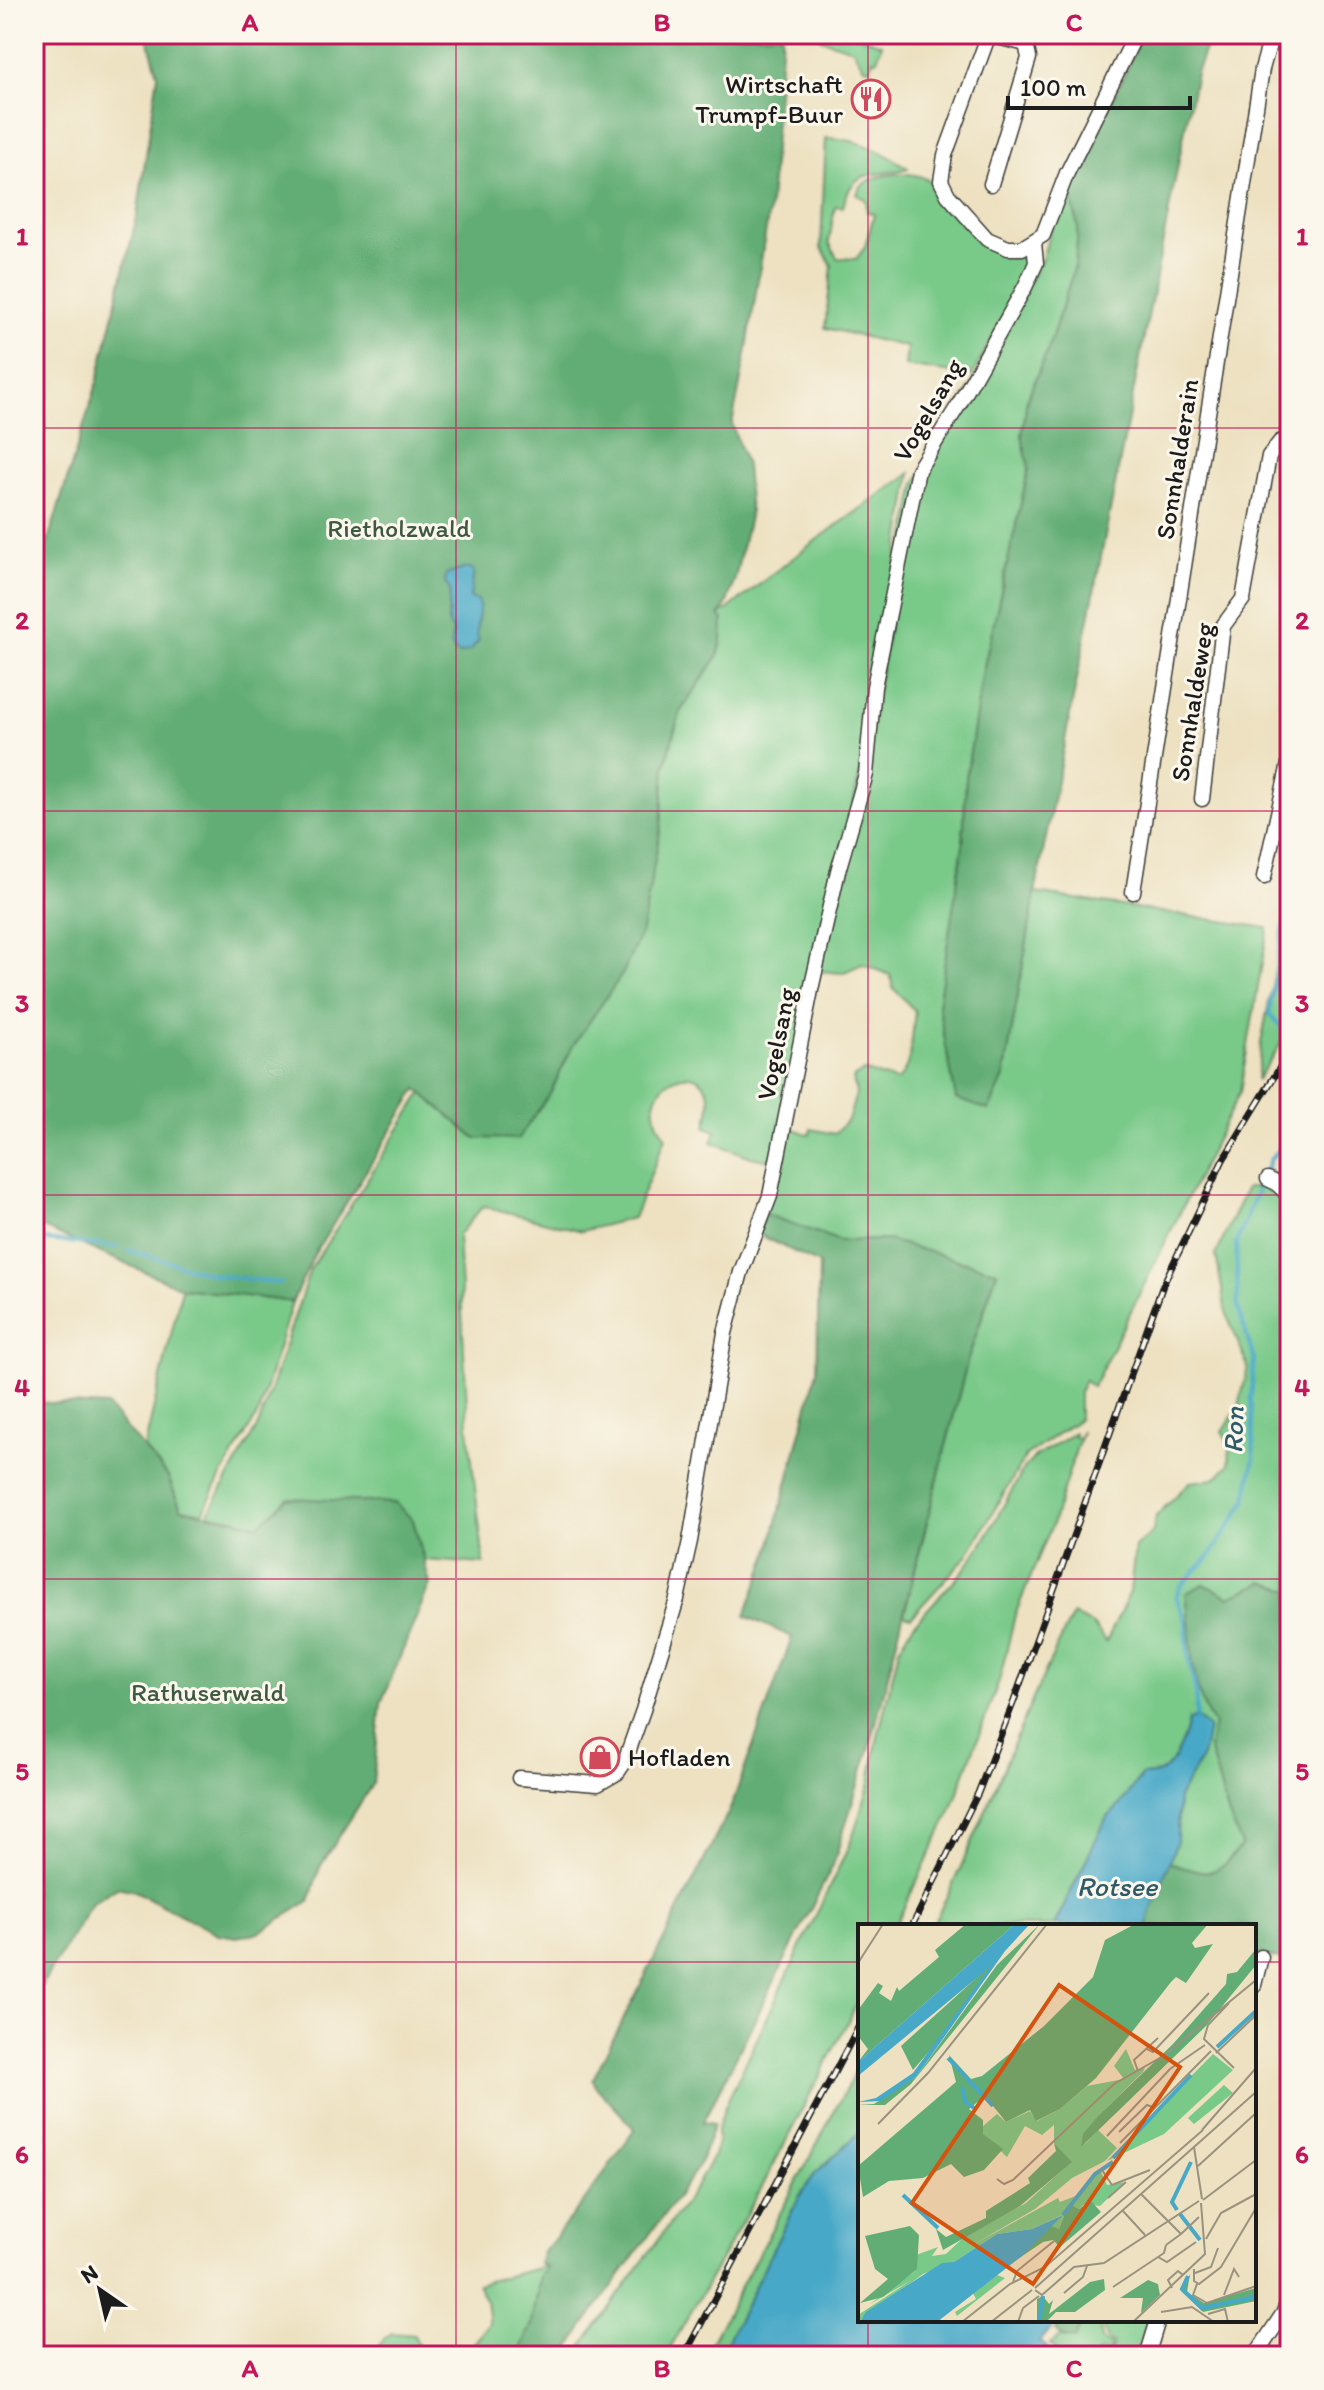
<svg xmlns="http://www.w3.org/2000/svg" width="1324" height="2390" viewBox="0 0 1324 2390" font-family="Itim,sans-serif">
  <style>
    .green { fill: #79c989; stroke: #4a7252; stroke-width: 2 }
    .forest { fill: #62ad75; stroke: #3f6448; stroke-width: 2 }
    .water { fill: #47a8c7; stroke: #326272; stroke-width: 2 }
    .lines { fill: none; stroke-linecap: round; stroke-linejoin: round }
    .stream { stroke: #47a8c7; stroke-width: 4 }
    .street-casing { stroke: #3b3a35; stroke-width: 17 }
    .street { stroke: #fff; stroke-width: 14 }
    .rail-casing { stroke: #1c1c1c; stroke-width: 7 }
    .rail { stroke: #fbf7ec; stroke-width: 4; stroke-dasharray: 12; stroke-linecap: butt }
    .grid { fill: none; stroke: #c2185b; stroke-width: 2; stroke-opacity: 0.55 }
    .labels { text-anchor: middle; stroke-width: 6; stroke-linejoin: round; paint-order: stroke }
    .poi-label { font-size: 26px; fill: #1c1c1c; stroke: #fbf7ec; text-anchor: end }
    .street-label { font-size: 26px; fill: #1c1c1c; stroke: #fbf7ec }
    .park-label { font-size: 26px; fill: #3d5942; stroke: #fbf7ec }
    .water-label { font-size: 28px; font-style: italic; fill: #2f5b69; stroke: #fbf7ec }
    .inset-river { fill: none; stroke: #47a8c7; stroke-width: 4 }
    .inset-road { fill: none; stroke: #99927f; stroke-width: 2 }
    .view { fill: #d4530e; fill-opacity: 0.15; stroke: #d4530e; stroke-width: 4 }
    .inset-edge { fill: none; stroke: #1c1c1c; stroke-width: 4 }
    .neatline { fill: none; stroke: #c2185b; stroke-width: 3 }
    .grid-label { font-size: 26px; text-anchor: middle; font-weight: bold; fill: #c2185b }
  </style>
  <rect width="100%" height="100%" fill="#fbf7ec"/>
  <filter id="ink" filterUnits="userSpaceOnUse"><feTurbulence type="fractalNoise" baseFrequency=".0125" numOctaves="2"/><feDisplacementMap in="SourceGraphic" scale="16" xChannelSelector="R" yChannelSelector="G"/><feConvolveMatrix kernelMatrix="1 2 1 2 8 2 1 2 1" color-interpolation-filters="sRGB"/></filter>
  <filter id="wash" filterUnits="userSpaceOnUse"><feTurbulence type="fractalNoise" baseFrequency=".006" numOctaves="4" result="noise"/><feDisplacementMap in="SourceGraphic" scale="32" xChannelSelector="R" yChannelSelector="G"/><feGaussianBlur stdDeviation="1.8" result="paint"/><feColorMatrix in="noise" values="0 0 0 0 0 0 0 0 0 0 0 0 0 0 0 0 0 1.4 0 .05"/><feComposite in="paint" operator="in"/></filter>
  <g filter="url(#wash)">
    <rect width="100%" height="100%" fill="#ede1c1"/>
    <!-- green -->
    <path class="green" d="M823,34H852L882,44L877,60L873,59L870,68L864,67L853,49L821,39Z
      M826,138C857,138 882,151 908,168C878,179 853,163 843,207L835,206L829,242L837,258L856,259L865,247L874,214L867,212L866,200L857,195L860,186C879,172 914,169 933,183L983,241L1029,252L1034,258L972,376L905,366L907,347L825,328L832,266L821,246Z
      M1069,186L1078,228L1075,266L1048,349L1027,399L1022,436L1029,468L983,671L966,778L963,845L1004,1077L1035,893L1268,928L1240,1092L1097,1379L1092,1387L1085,1380L1079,1392V1419L1026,1456L967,1556L911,1617L904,1615L967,1362L997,1272L888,1240L840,1241L765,1214L786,1126L810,1135L811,1129L835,1134L849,1118L856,1094L853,1078L864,1071L897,1081C913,1067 912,1031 915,1011L893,988L890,975L862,964L842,973L817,971L877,692L916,483L1042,259L1057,208Z
      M911,473L869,740L774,1155L766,1160L751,1157L712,1142L716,1131L706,1127C708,1117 712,1105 709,1095C698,1052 628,1088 666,1137L633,1218L582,1231L483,1206L458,1235L468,1427L484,1564L424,1560L413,1520L260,1525L208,1514L259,1424L310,1270L422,1093L475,1138L551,1092L572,1047L661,827L665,766L680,712L718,656L722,640L723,620L719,616L815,541Z
      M1290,894V1030L1257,1080L1261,1043Z
      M1246,1188H1271L1290,1209V1590L1263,1582L1230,1597L1204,1584C1200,1600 1193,1617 1192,1633C1190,1662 1197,1701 1214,1724L1209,1748L1229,1816L1242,1845C1212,1881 1210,1874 1168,1862L1177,1841L1178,1798L1202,1758L1188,1721C1186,1733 1176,1760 1166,1768C1160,1774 1150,1775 1141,1775L1119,1806L1106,1819L1054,1926H932C985,1825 1020,1716 1073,1615L1093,1625L1106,1642L1130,1592L1135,1547L1153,1532L1156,1516L1190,1482L1215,1479L1229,1464L1230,1448L1223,1431L1239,1406L1248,1367L1226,1312L1216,1255Z
      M182,1288L292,1302L258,1414L220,1478L203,1513L181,1509L167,1475L144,1449Z
      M1082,1431L1052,1525L1015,1615L1000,1678L951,1811L895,1926H860V1998L762,2187L666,2356H575L696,2187L714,2154L718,2142L717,2131L725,2106L850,1844L870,1783L876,1745L899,1649L913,1625L963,1571L982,1544L1025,1467L1035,1457L1074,1433V1437L1079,1438Z
      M860,2063V2132L816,2173L800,2195L720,2356H704Z
      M546,2266L540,2277L532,2324L518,2356H461C471,2350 482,2333 489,2323L486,2301L477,2284Z
      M1064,2320H1100L1101,2340L1110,2345L1109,2353L1098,2352V2356H1053L1055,2349L1050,2344L1063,2335Z
      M1102,2320H1151L1140,2356H1110L1113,2344L1106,2339Z
      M392,2333L414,2335L423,2356H371L385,2338Z"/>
    <!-- forest -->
    <path class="forest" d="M149,34H782L770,204L747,349L732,424L746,465L750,512L735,579L726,605L719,616L723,619L722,640L718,656L680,712L665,766L661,827L642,930L623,973L572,1047L551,1092L518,1139L475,1138L417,1089L314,1255L292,1302L182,1288L34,1224V586L97,383L137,216L158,74L148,39Z
      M1134,34H1211L1196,73L1035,893L1004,1077L989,1110L956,1099L938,1005L963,845L966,778L983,671L1029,468L1022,436L1027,399L1048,349L1075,266L1078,227L1069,186L1118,89L1136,48Z
      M765,1214L840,1241L888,1240L997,1271L967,1362L871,1743L833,1865L703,2122L714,2124L701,2160L691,2177L583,2327L565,2356H518L532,2324L540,2277L546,2267L539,2264L543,2252L583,2203L635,2129L596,2087L593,2079L731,1807L792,1637L745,1616L767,1559L817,1371L819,1264L758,1234Z
      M34,1402L107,1406L167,1475L181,1509L259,1525L288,1498L395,1503L413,1520L430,1584L381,1703L373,1783L320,1867L309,1901L260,1932L237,1937L218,1934L135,1891L117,1887L92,1903L34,1998Z
      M1263,1582L1290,1590V1961L1254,1954V1926H1148L1149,1917L1168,1862C1210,1874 1212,1881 1242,1845L1229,1816L1209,1747L1214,1724C1188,1689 1192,1635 1186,1593L1204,1584L1230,1597Z
      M1061,2320H1083L1075,2339L1064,2338L1056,2331Z"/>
    <!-- water -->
    <path class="water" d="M466,568L474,571L470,598L478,600C483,614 472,626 479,640L471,650L460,654L454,651L451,643L453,631L448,622L450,589L445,584L446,575Z
      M1196,1717L1208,1728L1202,1757L1178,1798L1177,1841L1149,1917L1148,1926H1054L1106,1819L1119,1806L1142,1775C1150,1775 1160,1774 1166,1768C1176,1760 1186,1733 1188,1721Z
      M860,2132V2320H1061L1040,2340L1050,2351L1044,2356H720L800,2195L816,2173Z"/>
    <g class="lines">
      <!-- stream -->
      <path class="stream" d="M1286,1032L1269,1013L1290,890
        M34,1239L118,1247
        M129,1250L215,1275L281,1283
        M1196,1717V1693L1188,1656L1186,1621L1176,1597L1181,1586L1211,1555L1246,1501L1254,1458L1251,1399L1254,1359L1238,1307L1236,1243L1270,1160L1290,1135"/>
    </g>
  </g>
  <g filter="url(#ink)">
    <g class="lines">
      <!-- street casing -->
      <g class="street-casing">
        <path id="street" d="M989,34L945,155L941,181L948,195L987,239L1008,248H1022L1043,235L1067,173L1136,34
          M989,35L1026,44L1041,34
          M991,184L1029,58L1026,44
          M1202,799L1223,626L1243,599L1269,456L1280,442L1290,438
          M1264,877L1290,759
          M1133,892L1262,69L1272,34
          M1268,1179L1276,1183L1290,1196
          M519,1778L598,1784L617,1773L625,1761L643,1710L677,1599L690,1541L725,1333L741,1272L770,1196L812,985L838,871L866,774L874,687L918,470L958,406L1025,287L1036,263L1034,243
          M1254,1985L1261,1957
          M1147,2356L1158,2320
          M1255,2356L1283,2314L1290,2298"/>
      </g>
      <!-- street -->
      <use href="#street" class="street"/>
      <!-- rail casing -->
      <g class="rail-casing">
        <path id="rail" d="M912,1926L978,1793L1014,1701L1163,1285L1223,1160L1290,1051
          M684,2356L860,2024"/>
      </g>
      <!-- rail -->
      <use href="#rail" class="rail"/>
    </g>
  </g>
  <!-- grid -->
  <path class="grid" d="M456,34V2356M868,34V1926M34,428H1290M34,811H1290M34,1195H1290M34,1579H1290M34,1962H860M1254,1962H1290M868,2320V2356"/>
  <!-- icons -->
  <defs>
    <g id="restaurant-ring" transform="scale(2)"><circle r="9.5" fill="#fbf7ec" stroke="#d1495b" stroke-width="1.5"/><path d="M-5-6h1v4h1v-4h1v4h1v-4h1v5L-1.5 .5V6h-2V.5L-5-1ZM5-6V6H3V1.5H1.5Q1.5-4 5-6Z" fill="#d1495b"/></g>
    <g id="shop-ring" transform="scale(2)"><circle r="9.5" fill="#fbf7ec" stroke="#d1495b" stroke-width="1.5"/><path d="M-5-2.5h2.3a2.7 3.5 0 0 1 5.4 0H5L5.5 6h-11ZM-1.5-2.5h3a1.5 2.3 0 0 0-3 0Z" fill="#d1495b"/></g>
  </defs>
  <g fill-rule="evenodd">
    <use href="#restaurant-ring" x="871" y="99"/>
    <use href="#shop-ring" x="600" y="1757"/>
  </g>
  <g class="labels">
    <!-- poi labels -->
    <g class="poi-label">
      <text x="843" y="93">Wirtschaft<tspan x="843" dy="30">Trumpf-Buur</tspan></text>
      <text x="628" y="1766" text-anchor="start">Hofladen</text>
    </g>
    <!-- street labels -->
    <g class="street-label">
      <text transform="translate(928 410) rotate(-60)" y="9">Vogelsang</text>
      <text transform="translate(1177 459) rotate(-81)" y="9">Sonnhalderain</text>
      <text transform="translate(1192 702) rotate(-81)" y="9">Sonnhaldeweg</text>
      <text transform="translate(776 1044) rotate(-79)" y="9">Vogelsang</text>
    </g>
    <!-- park labels -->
    <g class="park-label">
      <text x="399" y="537">Rietholzwald</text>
      <text x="208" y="1701">Rathuserwald</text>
    </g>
    <!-- water labels -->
    <g class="water-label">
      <text transform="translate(1233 1430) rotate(-88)" y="10">Ron</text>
      <text x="1117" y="1896">Rotsee</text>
    </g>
  </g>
  <!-- overview -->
  <g transform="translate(858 1924)">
    <rect width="398" height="398" fill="#ede1c1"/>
    <path d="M268,125L277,146L287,144L285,148L241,191L226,221L240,206L259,224L247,237L214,254L177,285L12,380L57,347L58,331L80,323L74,332L88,330L107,312L168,279L213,238L196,219V201L184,211L167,202L149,233L125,210V202L139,190L148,198L172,187L179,197L202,185L229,162L266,155L256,142ZM355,130L375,146L306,210L249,237ZM366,161L375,169L336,200L330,194ZM242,246L249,261L267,258L242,282L227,280L221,285L211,279L201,305L198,306L193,302L204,291L174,305L139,310L96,338L65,350L0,398V391L69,346L200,274L202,278L223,270ZM139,351L147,354L99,392L97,388L118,375L115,369Z" fill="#79c989"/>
    <path d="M108,0H157L0,138L10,125L0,112V86L20,59L25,62L21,69L33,77L39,63L41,67L81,33L77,26ZM182,0L53,160L27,181H0L16,180L58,153L139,41ZM277,0H350L334,19L337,24L355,20L328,59L318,53L313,58L238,154L202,185L178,197L172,186L148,198L127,172L111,185L125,196V210L145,225L126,246L106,253L93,240L65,254L31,257L5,273L0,242L98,158L91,131L113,155L124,152L186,102L235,53L247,16ZM398,25V41L348,102L223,223L225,210L241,191L315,120L368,60L369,50L379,48ZM135,39L93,102L55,146L43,122ZM196,219L214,238L162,282L85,326L78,305L88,313L128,294V287L172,259L170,254L198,227ZM233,277L243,288L202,323L195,316L185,318L154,339L193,302L201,305L211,279L221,285ZM52,302L61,311L59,345L25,373L2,379L30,355L17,345L7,312ZM332,350L329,368L346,379L398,364V377L345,388L323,367ZM246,355L247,366L217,388H198L188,398H179V375L185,372L191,380L195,376L191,390L232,358ZM290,356L300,360L302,371L283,389L285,374H262Z" fill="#62ad75"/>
    <path d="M157,0H172L147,27L58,153L23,177L0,178L18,174L55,149L132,43L0,152V138ZM205,291L164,332L79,398H2L8,388L84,339L96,338L139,310L174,305Z" fill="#47a8c7"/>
    <path class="inset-river" d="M359,123L398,87M90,134L135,182M104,163L107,177L116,184M255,234L333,151M45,271L80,304M319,286L314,278L333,238M322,290L342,316M205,291L237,250L255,238M330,352L324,365L344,384L398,373M181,398L185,372"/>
    <path class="inset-road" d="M0,39L25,0M371,79L350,101L346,115L376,144M289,125L295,128L351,69M358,129L398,91M280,147L276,136L300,114M20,200L70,149L189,0M344,206L398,144M261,208L289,181L297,184M249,212L312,145L347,121M262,219L353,127M336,223L344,275M340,242L398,189M244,246L254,261L292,246M139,255L146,260L155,256L256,160L307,131L398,56M283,270L323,310L308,321M250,274L268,258M345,276L398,236M265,287L287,311M323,310L341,293M348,315L363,289L398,270M300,333L309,338L338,318M336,345V357L341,360L363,343L398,284M337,349L353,343L360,324M155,358L159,347L196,317M339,360L335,371L349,379L398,362M255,363L306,329L308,321M177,364L398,168M314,364L310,356L320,347L325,351M177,366L184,371L216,343L246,339L341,277M206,369L225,353L229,342M366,371L376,345L381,353M303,388L334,383L356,398M350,390L367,385L370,398M104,398L152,360L187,343L345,206M133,398L174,366M160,398L165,384L181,372M275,398L347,330L343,279"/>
    <path class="view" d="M201,61L322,143L175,360L54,279Z"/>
    <rect width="398" height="398" class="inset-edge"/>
  </g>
  <!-- margin -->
  <rect width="1324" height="2390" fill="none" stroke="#fbf7ec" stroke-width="88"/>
  <!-- north arrow -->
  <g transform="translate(100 2290) rotate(326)" stroke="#fbf7ec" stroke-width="6" paint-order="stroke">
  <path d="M0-6L14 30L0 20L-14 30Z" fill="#1c1c1c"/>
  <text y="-12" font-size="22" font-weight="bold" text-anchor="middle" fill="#1c1c1c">N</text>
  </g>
  <!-- scale -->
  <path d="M1008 96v12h182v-12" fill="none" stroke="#1c1c1c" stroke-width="4"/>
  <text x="1020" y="96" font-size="24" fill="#1c1c1c" stroke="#fbf7ec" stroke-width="6" paint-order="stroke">100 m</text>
  <rect x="44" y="44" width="1236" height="2302" class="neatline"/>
  <g class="grid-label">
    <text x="250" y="31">A</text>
    <text x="662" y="31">B</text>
    <text x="1074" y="31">C</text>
    <text x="22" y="245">1</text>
    <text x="1302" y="245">1</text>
    <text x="22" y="629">2</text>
    <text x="1302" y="629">2</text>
    <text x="22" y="1012">3</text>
    <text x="1302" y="1012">3</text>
    <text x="22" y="1396">4</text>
    <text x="1302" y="1396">4</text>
    <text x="22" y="1780">5</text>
    <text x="1302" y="1780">5</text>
    <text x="22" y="2163">6</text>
    <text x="1302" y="2163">6</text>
    <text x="250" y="2377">A</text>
    <text x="662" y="2377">B</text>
    <text x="1074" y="2377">C</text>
  </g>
</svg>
